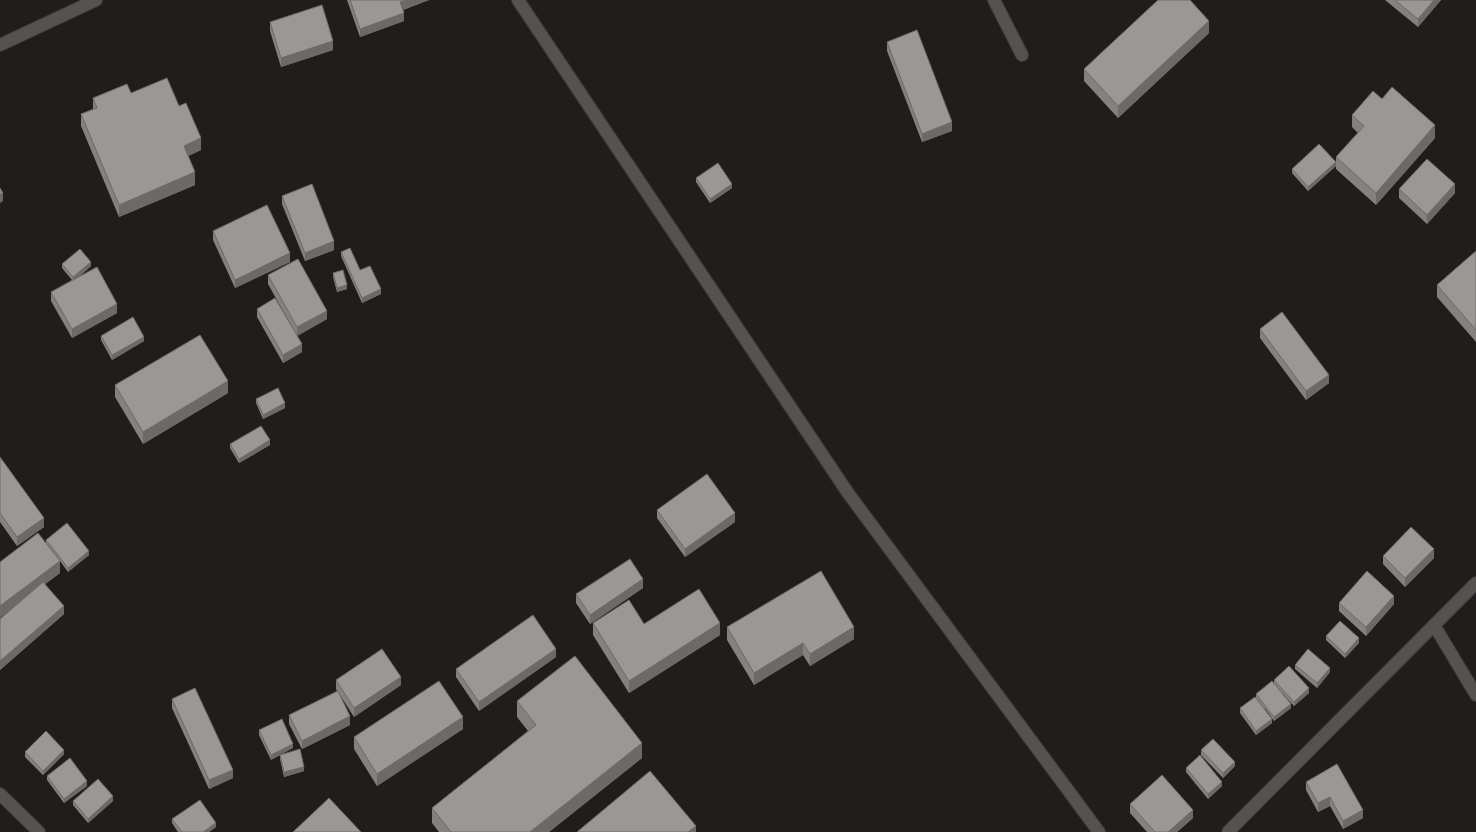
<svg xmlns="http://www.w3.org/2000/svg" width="1476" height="832" viewBox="0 0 1476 832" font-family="Cabin,sans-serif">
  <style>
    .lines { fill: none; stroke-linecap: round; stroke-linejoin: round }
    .minor-casing { stroke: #3b3938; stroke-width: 14 }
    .minor { stroke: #555351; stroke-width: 12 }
    .wall { fill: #848280 }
    .shaded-wall { fill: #6c6a68 }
    .building { fill: #9a9795; stroke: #6c6a68 }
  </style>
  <rect width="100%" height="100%" fill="#201e1c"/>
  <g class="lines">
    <!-- minor casing -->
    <g class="minor-casing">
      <path id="minor" d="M518,0L848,493L1099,832
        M994,0L1022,55
        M0,45L96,0
        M1434,625L1476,695
        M0,794L39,832
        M1228,832L1476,583"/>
    </g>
    <!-- minor -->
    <use href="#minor" class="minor"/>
  </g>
  <!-- wall -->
  <path class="wall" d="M347,0H429L403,10L404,21L360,37Z
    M1385,0H1441L1418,27Z
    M270,22L333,50L281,67L270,31Z
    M1209,33L1118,118L1084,81V69Z
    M887,42L952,131L922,142L887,51Z
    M131,93L179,106L201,150L188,156L195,185L119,217L81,126V114L93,109V98Z
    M1382,99L1435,138L1376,205L1336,169V166L1308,191L1292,173V169L1336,162V157L1358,133L1352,127V115Z
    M696,178L732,188L710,203L696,182Z
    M1399,189L1455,193L1427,224L1399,198Z
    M282,196L334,250L305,261L282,204Z
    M213,231L290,262L235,288L213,240Z
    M1476,251V342L1437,297V285Z
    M341,252L381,294L362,303L341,256Z
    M62,264L91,266L79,277L117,313L72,338L51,301V292L72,280L62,268Z
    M333,273L347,289L337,292L333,277Z
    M268,275L327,319L297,336L302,352L283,363L257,317V309L293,329L268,284Z
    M1260,329L1329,383L1306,400L1260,338Z
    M101,336L144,341L112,360L101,340Z
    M115,385L228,393L143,444L115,397Z
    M256,399L285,408L263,419L256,403Z
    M230,444L270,445L239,463L230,448Z
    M0,457L44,527L17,546L0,522Z
    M657,510L735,522L685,557L657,518Z
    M46,540L89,555L68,572L60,561V573L45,584L64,614L0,670V619L8,612L46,543Z
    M1383,556L1434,558L1405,587L1383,564Z
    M643,588L590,624L576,603V594Z
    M1339,603L1394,604L1366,636L1339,611Z
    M593,623L644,624L720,635L629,693L593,635Z
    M727,627L854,639L810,666L803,655L754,685L727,640Z
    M1326,636L1359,643L1345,658L1326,640Z
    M556,657L479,711L456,677V669Z
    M1295,665L1330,672L1317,688L1295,669Z
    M336,680L401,685L354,717L340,695L350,725L302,749L289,724V715L337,691L336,689Z
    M1274,680L1309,693L1294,706L1282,693L1291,708L1274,721L1264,707L1272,723L1256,735L1240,713V708L1256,697V694L1274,683Z
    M172,699L233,778L209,789L172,708Z
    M517,701L642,758L549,832H439L432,823V808L528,731L517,717Z
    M463,729L377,786L354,749V737Z
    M259,730L293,748L281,754L304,771L284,777L280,759V755L271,760L259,735Z
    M1201,750L1235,766L1223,778L1201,755Z
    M25,752L64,754L43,775L25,757Z
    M1186,768L1222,786L1208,799L1186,772Z
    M47,776L87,786L64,803L47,780Z
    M1306,782L1363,818L1343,829L1330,806L1318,812L1306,790Z
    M73,801H113L88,823L73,805Z
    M1130,804L1193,818L1177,832H1147L1130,813Z
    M172,819L216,827L209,832H178L172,823Z"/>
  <!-- shaded-wall -->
  <path class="shaded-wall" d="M406,0H429L400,11V2Z
    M1434,0H1441L1418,27V19Z
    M404,13V21L360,37V29Z
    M1209,21V33L1118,118V106Z
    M333,41V50L281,67V58Z
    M952,122V131L922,142V134Z
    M1435,125V138L1376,205V193Z
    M201,138V150L184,158V146Z
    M1336,162V166L1308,191V187Z
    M195,172V185L119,217V205Z
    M732,184V188L710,203V199Z
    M1455,184V193L1427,224V215Z
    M3,193V201L0,203V195Z
    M334,241V250L305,261V253Z
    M290,253V262L235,288V280Z
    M91,262V266L73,282V277Z
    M347,285V289L337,292V288Z
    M381,289V294L362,303V298Z
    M117,304V313L72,338V329Z
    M327,311V319L297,336V327Z
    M144,337V341L112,360V355Z
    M302,344V352L283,363V355Z
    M1329,375V383L1306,400V391Z
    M228,381V393L143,444V432Z
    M285,403V408L263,419V415Z
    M270,440V445L239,463V459Z
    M735,513V522L685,557V549Z
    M44,518V527L17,546V537Z
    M1434,549V558L1405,587V578Z
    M89,551V555L68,572V568Z
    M60,561V573L0,618V606Z
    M643,579V588L590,624V615Z
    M1394,596V604L1366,636V627Z
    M64,606V614L0,670V661Z
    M720,623V635L629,693V681Z
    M854,627V639L810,666V654Z
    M1359,638V643L1345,658V654Z
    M803,643V655L754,685V673Z
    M556,649V657L479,711V702Z
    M1330,668V672L1317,688V683Z
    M401,677V685L354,717V708Z
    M1309,688V693L1294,706V702Z
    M1291,704V708L1274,721V717Z
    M350,716V725L302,749V741Z
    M463,717V729L377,786V774Z
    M1272,719V723L1256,735V731Z
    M642,743V758L549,832H530Z
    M293,744V748L271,760V755Z
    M64,750V754L43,775V771Z
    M1235,762V766L1223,778V773Z
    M304,767V771L284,777V772Z
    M233,770V778L209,789V780Z
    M87,781V786L64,803V799Z
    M1222,782V786L1208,799V794Z
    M113,796V801L88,823V819Z
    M1330,797V806L1318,812V803Z
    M1193,810V818L1177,832H1168Z
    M1363,810V818L1343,829V821Z
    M216,823V827L209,832H203Z
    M696,826V832H688Z"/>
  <!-- building -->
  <path class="building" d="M350,0H406L400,2L404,13L360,29Z
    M1158,0H1190L1209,21L1118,106L1084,69Z
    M1395,0H1434L1418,19Z
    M322,5L333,41L281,58L270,22Z
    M917,30L952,122L922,134L887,42Z
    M167,78L179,106L186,103L201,138L184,146L195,172L119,205L81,114L97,108L93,98L127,84L131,93Z
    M1392,87L1435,125L1376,193L1336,157L1364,126L1352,115L1373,91L1382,99Z
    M1319,144L1336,162L1308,187L1292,169Z
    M1427,159L1455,184L1427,215L1399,189Z
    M718,163L732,184L710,199L696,178Z
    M312,184L334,241L305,253L282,196Z
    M0,188L3,193L0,195Z
    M267,205L290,253L235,280L213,231Z
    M350,248L360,270L370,266L381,289L362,298L341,252Z
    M80,249L91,262L73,277L62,264Z
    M1476,251V330L1437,285Z
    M298,259L327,311L297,327L268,275Z
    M97,267L117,304L72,329L51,292Z
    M343,270L347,285L337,288L333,273Z
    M275,298L302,344L283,355L257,309Z
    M1282,312L1329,375L1306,391L1260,329Z
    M133,317L144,337L112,355L101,336Z
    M200,335L228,381L143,432L115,385Z
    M278,388L285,403L263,415L256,399Z
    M261,426L270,440L239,459L230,444Z
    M0,457L44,518L17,537L0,513Z
    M707,474L735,513L685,549L657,510Z
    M67,523L89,551L68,568L46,540Z
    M1411,527L1434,549L1405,578L1383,556Z
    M38,533L60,561L0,606V562Z
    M630,559L643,579L590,615L576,594Z
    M821,571L854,627L810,654L803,643L754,673L727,627Z
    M1367,571L1394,596L1366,627L1339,603Z
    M43,582L64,606L0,661V619Z
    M699,589L720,623L629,681L593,623L629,600L644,624Z
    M533,615L556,649L479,702L456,669Z
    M1340,621L1359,638L1345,654L1326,636Z
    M382,649L401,677L354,708L336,680Z
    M1308,649L1330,668L1317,683L1295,665Z
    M575,656L642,743L530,832H451L432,808L536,725L517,701Z
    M1289,666L1309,688L1294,702L1274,680Z
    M439,681L463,717L377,774L354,737Z
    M1272,681L1291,704L1274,717L1256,694Z
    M195,688L233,770L209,780L172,699Z
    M338,691L350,716L302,741L289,715Z
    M1255,697L1272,719L1256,731L1240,708Z
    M282,719L293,744L271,755L259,730Z
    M46,731L64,750L43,771L25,752Z
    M1213,739L1235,762L1223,773L1201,750Z
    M300,749L304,767L284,772L280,755Z
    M1200,755L1222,782L1208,794L1186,768Z
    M70,758L87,781L64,799L47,776Z
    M1337,764L1363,810L1343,821L1330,797L1318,803L1306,782Z
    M650,771L696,826L688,832H577Z
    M1162,775L1193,810L1168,832H1155L1130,804Z
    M98,779L113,796L88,819L73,801Z
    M329,798L361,832H293Z
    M200,800L216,823L203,832H182L172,819Z"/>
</svg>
